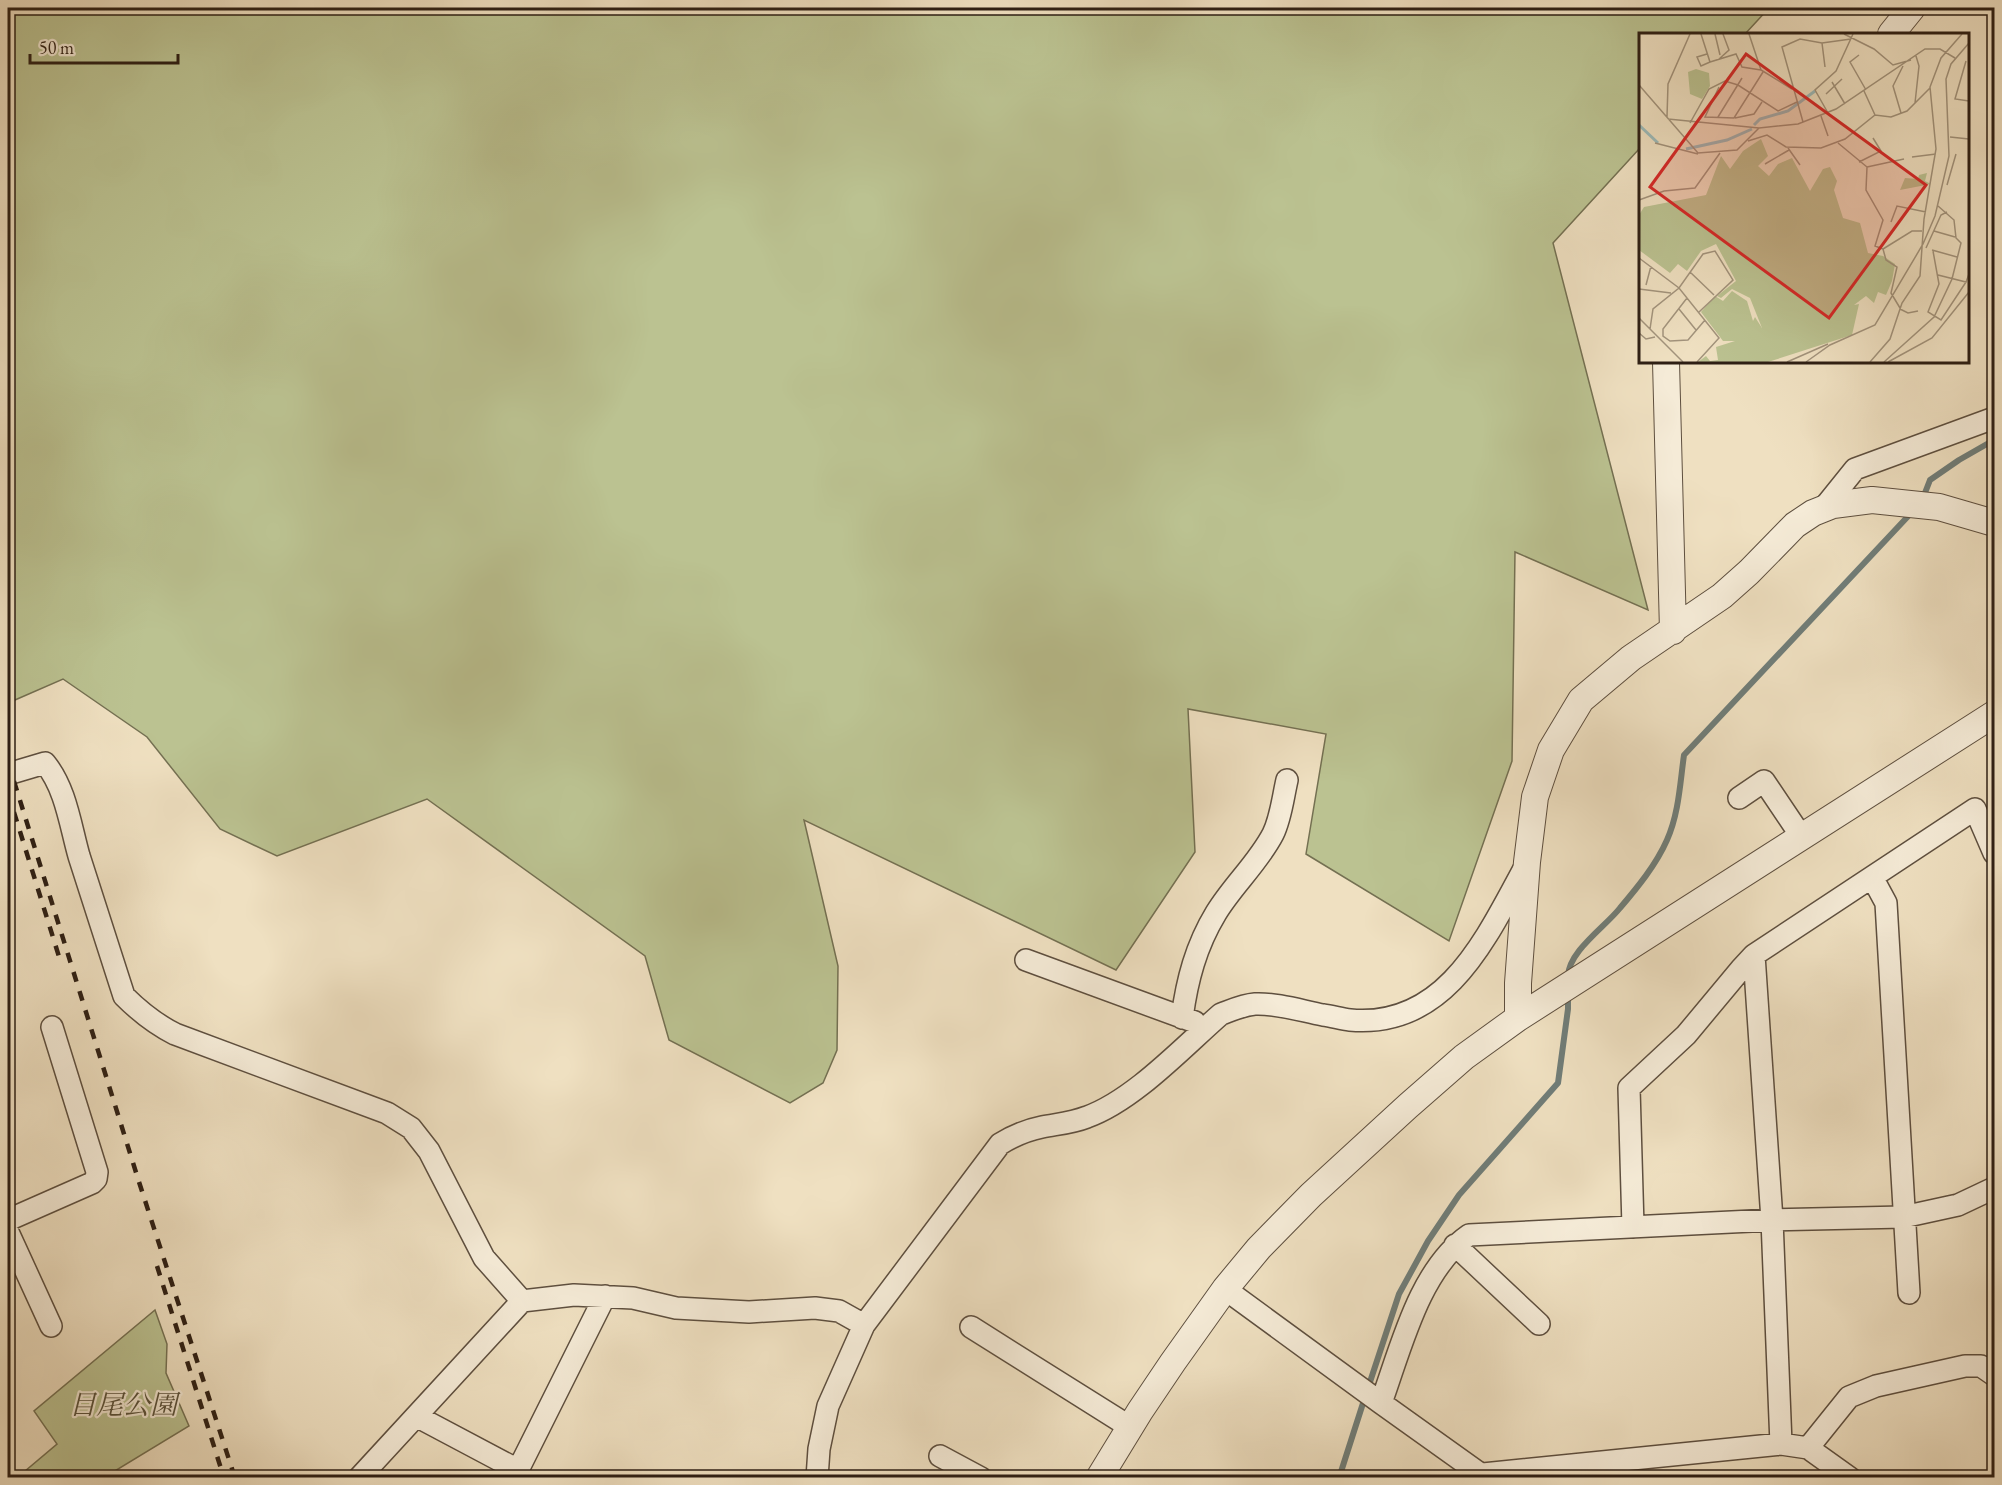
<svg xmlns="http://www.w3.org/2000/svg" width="2002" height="1485" viewBox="0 0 2002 1485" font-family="'EB Garamond','Noto Serif JP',serif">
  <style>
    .green { fill: #bbc291; stroke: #747052; stroke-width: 1.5 }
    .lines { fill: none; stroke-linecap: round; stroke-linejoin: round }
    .stream { stroke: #707d78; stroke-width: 6 }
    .minor-casing { stroke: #5e4f3f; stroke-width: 24 }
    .tertiary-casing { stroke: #5e4f3f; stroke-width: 28 }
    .minor { stroke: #f5ebd7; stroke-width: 21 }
    .tertiary { stroke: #f5ebd7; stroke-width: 26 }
    .rail { stroke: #2e1f14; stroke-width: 4.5; stroke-dasharray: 10 10; stroke-linecap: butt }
    .labels { text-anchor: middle; stroke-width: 4.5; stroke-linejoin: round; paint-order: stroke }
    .park-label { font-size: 27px; font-style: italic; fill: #58503a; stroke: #f5ebd7 }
    .inset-river { fill: none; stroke: #9cbbba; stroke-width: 3 }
    .inset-road { fill: none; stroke: #a2937c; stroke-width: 1.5 }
    .view { fill: #d62828; fill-opacity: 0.15; stroke: #d62828; stroke-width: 3 }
    .inset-edge { fill: none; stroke: #2e1f14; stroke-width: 3 }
  </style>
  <rect width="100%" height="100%" fill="#efe0c1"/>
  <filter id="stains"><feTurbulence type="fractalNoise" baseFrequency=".00333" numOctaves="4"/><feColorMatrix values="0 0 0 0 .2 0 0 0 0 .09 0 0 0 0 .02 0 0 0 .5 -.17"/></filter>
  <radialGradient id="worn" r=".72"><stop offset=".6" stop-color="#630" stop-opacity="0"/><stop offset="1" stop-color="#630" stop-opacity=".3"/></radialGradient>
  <!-- green -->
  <path class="green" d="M8,8H1769L1745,34H1640V148L1553,243L1648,610L1515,552L1512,761L1449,941L1306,854L1326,734L1188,709L1195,852L1116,970L804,820L838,966L837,1050L823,1083L790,1103L669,1040L645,956L427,799L277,856L220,829L147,737L63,679L8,703Z
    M155,1310L167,1344L166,1373L189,1426L105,1477H18L57,1444L34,1411Z"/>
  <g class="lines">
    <!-- stream -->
    <path class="stream" d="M1923,498L1930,480L1959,460L1994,440
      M1568,976C1569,951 1605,927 1620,908C1637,888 1656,865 1667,840C1679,813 1680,783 1684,755L1913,511
      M1368,1388L1399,1294L1428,1241L1459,1195L1558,1083L1568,1009V996
      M1339,1478L1365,1397"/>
    <!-- minor casing -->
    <g class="minor-casing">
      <path id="minor" d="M1822,510L1855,469L1994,418
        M8,774L45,763C66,789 70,824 79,856C94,903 109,950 124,996C140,1012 155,1024 175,1034L387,1113L411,1128L429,1151L484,1258L522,1301L574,1295L633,1298L676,1308L749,1312L815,1308L839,1311L864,1325
        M1739,798L1764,781L1801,836
        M1872,877L1886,903L1909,1293
        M1026,960L1195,1022
        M1182,1018C1187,980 1196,946 1216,913C1233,885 1258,863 1273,834C1281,818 1283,797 1287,780
        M8,1220L92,1183L96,1179L97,1172L52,1027
        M1633,1227L1629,1088L1686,1035L1741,969L1754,955
        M8,1232L51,1326
        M1455,1245L1539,1324
        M1225,1289L1381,1403L1486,1478
        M971,1327L1130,1427
        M1381,1403C1401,1348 1419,1270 1469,1235L1772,1220L1903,1217L1958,1205L1994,1188
        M416,1416L518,1470
        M1781,1444L1772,1220L1754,955L1975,809L1994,853
        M1808,1448L1849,1397L1876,1386L1965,1366H1981L1994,1375
        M940,1456L981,1478
        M1483,1474L1781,1444L1808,1448L1850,1478
        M359,1478L522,1301
        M514,1478L605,1296
        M817,1478L819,1449L828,1406L864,1325L1000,1144C1013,1136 1027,1130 1042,1127C1057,1124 1072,1123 1087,1117C1134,1100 1182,1048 1221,1014C1232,1010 1243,1005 1255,1004C1277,1003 1302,1011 1323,1015C1332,1016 1341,1019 1350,1020C1447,1029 1487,936 1526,865"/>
    </g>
    <!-- tertiary casing -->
    <g class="tertiary-casing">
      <path id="tertiary" d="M1891,34L1912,8
        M1666,362L1673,631
        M1518,1018V983L1527,862L1535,797L1551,750L1581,700L1631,658L1722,596L1749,572L1795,525L1813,513L1833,505L1872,500L1939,507L1994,523
        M1099,1478L1140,1411L1173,1362L1225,1289L1259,1248L1311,1195L1408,1106L1464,1057L1518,1018L1994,714"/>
    </g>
    <!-- minor -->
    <use href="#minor" class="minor"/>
    <!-- tertiary -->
    <use href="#tertiary" class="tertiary"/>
    <!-- rail -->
    <path class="rail" d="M8,762L139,1182L235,1478
      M8,793L61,963
      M157,1266L224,1478"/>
  </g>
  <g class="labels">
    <!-- park labels -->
    <g class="park-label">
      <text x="123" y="1414">目尾公園</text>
    </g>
  </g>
  <!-- overview -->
  <g transform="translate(1639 33)">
    <rect width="330" height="330" fill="#efe0c1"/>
    <path d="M57,36L70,40L71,53L63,66L51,61L49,39ZM122,106L129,123L119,133L130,143L139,131L153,125L171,158L184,136L191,134L198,148L195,157L204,185L221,190L229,220L244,223L256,231L253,248L247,262L239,259L235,270L227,263L215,272L220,271L213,302L129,329H59L67,323L71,328L79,327L77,314L96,308H84L62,279L76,263L84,268L93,258L108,268L114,288L116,284L123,295L111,265L93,256L82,265L78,263L97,248L77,211L62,218L48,238L39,231L31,240L0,217V182L5,174L67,162L82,123L91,136L104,118ZM288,140L286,148L292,151L261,157L266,145L279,146L280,142Z" fill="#bbc291"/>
    <path class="inset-river" d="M0,92L19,110M115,92L121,86L149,78L176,58M47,116L88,107L113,96"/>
    <path class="inset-road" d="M62,1L71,29L97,21L103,34L122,37M76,1L81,22M110,1L122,37L153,56M205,1L235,16L254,32L272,27M183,10L186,34M68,21L58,24L62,33L71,29M220,22L211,29L227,57M79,27L90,17L84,1M327,28L316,66L330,68M193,49L206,71M0,52L59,120L98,117L120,95M80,54L66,84L95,85L124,39M225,58L236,82M187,61L203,46M276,70L280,33L277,23M189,80L176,57L197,38L214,1M262,80L254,53L264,33M182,83L189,103M28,84L29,51L51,1M79,84L103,45M96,85L115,81L123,69M29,86L120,95L159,91L197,76L286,16H301L316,25M164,89L143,14L161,6L183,10L212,6M51,90L70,56L86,48L99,52L139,78L158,69M311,104L330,106M109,108L128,102L147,114L182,115L206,106L236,82L252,84L268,78L291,55M16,110L59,121M199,110L228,134L227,157L244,187L236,213L244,216M149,115L161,132M273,124L297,121M220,129L242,118L234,105M126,131L150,117M228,134L265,126M308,152L317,121M0,167L25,158L56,155L81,120M252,189L258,173L287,179M295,198L316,204M287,215L302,182L308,179M244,216L247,227L258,234L252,260L261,275M244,216L273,198H283M293,217L318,224M294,218L300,251L289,279L302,287L327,249M0,225L40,255L80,305L58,329M51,239L75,262M299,242L327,249L330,241M7,252L12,233M0,256L32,260M48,265L24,296V303L31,308L49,307L66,287M40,276L57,297M261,276L269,280L279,278M0,285L44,329M11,296L14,276L40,255L64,221L76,218L94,247L60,279M0,300L7,306L16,304M148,329L189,311M167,329L191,312L236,292L284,211L296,183L310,123L307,46L312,31L330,10M231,329L251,306L263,270L281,243L285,186L297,116L291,54L302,25L323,1M245,329L295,284L313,246L322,210L317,205L315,187L299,173M249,329L293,305L330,259"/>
    <path class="view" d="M107,21L287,152L190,285L11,154Z"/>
    <rect width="330" height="330" class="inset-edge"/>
  </g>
  <!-- margin -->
  <rect width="2002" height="1485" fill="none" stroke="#efe0c1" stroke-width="30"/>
  <rect x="9" y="9" width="1984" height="1467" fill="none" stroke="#2e1f14" stroke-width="3"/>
  <rect x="15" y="15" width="1972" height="1455" fill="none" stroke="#2e1f14" stroke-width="1.5"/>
  <!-- scale -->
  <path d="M30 54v9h148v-9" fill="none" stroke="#2e1f14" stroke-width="3"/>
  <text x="39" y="54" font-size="18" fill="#2e1f14" stroke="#f5ebd7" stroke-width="4.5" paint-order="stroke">50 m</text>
  <rect width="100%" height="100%" filter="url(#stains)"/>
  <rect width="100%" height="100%" fill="url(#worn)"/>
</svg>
